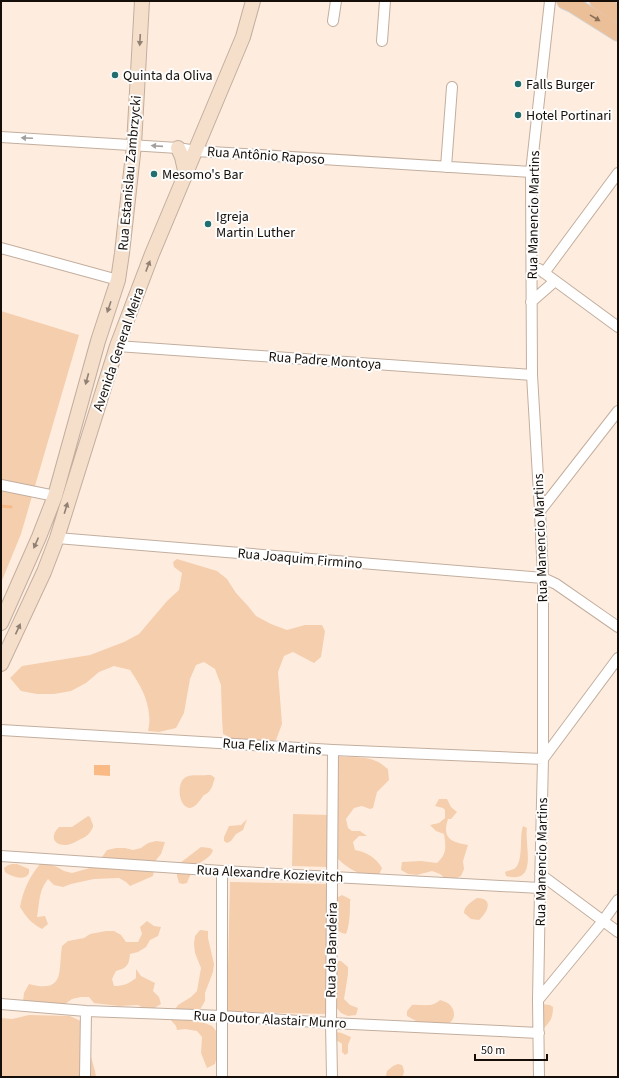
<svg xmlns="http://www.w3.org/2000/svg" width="619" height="1078" viewBox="0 0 619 1078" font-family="'Source Sans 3',sans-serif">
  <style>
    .green { fill: #f5cead }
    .water { fill: #f9ba85 }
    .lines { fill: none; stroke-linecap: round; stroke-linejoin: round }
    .stream { stroke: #f9ba85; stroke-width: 3 }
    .minor-casing { stroke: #c3ae9e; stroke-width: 12 }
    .secondary-casing { stroke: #c3ae9e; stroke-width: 16 }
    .primary-casing { stroke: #d5d4d3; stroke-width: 18 }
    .minor { stroke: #fff; stroke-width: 10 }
    .secondary { stroke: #f5dfcb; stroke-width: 14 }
    .primary { stroke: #ebbf98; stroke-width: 16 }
    .oneway { fill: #8b7058 }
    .oneway2 { fill: #918174 }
    .oneway3 { fill: #a29f9d }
    .poi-dot { fill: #226e6f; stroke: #fdfdfd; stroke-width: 1.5 }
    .labels { text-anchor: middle; stroke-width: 4; stroke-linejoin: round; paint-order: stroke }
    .poi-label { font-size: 14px; fill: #160f09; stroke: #fdfdfd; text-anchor: start }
    .street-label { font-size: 14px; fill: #160f09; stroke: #fdfdfd }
  </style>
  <rect width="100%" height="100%" fill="#feeddf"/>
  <!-- green -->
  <path class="green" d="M1,311L79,335L21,534L1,583Z
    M177,559L217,571L227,579L236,593L248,606L256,616L271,624L287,630L305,625H322L325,631L321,657L314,663L293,652L284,656L278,672L282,724L276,740L270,742L235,740L223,734L222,719L221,685L215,669L204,662L196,665L190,679L184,713L176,728L159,732L148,731C149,726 150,720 149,715C148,698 139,683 130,670L114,666L99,672L86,683L71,691L54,694H37L21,691L10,678L22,666L90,655L124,642L139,634L167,601L179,590L182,573L174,567L173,562Z
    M339,757C352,757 369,756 380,763C383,765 385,767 388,769L389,780L377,792L373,808L370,809L362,806L354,808L346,819L348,828L352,831H360L367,836H359L353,842L355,850C367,852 376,858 382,868L379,875C373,875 367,875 362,874C352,871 343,864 336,857L335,826L338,818V810L336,795L334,765Z
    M207,775H211L215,778C213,782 213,787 210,790C209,793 205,794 203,796C201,799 195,808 190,808C178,807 176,782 186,777C192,774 201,776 207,775Z
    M439,799H447L451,807L457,812L451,819H448C442,838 450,842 468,845L463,861L464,869L461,876L454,879H446L440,874L432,871L417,875L408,874L401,870L402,862L421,861L437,863C447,854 446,847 444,834L436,831L430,825L439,823L445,818V810L443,808L435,806Z
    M293,814L329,815L328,867L292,866Z
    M88,816L90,817L93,825V827C90,834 86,837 79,840C75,842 72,844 67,845C54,846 49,837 59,827H72Z
    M247,819L243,830L236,834L231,841L227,843L224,841V837L229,826L241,825Z
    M523,826L527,828C524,845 539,885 506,876L505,872C508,871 511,870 514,869C524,863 519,837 523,826Z
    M156,841L165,842L161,854L156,860L153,876L130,886L126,882L119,878L94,879L71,884L63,887L54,885L48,879C38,892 40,902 37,917L45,916L48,924L42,929C32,924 26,917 20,907C23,891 29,877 40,864H49L57,867L64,871L72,873L90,868L97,864L107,850L116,848H125L133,850L141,848L148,843Z
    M201,847L210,848L213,850C211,858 202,860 197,866C192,871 189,877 187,883L183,884L179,883L177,876V872L180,863Z
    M12,864H17L29,869C31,883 11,877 5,872L4,868L8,865Z
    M230,882L330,884L328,1014L227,1012Z
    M342,895L348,898L351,900L350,901C350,912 350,924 346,934L342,933L335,929L332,902L338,897Z
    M477,898C494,898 488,912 479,920L471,919L464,913C464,906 471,902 477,898Z
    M147,921L154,926L161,927L158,936L150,940L146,947L138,952L130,954C129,965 127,968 116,971L112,979L114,986C124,986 128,984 136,978V969L141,976L155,983L153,991L159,997L161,1004L153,1009H145L138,1005L119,1006L94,1003L89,997H81L72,999L65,1004H31L23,1001L24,993L29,984C66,994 58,970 62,946L68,941L84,938L90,934L106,931H114L121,935L126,942H138L142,934L140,927Z
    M200,930L208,931V938L214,964L213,972L205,993V1001L197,1015L202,1022L212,1026L217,1032V1056L215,1064L207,1068L201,1053L202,1037L197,1031L185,1029L177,1030L176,1026L170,1019L173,1012L178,1005L191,997L197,991L201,968L195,953L194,944L195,936Z
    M333,961H341L348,967V974L344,999L350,1005L358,1008L356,1015L348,1016L341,1013L336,1007Z
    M440,1000C443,1001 447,1002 449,1004C456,1010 456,1021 447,1024L418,1022L407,1016V1011L412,1005C422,1004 432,1008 440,1000Z
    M542,1004L550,1005L553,1007C553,1020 549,1023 540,1032L533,1030C533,1020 537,1012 542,1004Z
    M29,1015L70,1016L85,1023L88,1046L95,1071L96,1077H1V1018L12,1019Z
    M335,1032C341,1032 346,1035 351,1037L348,1045V1053L345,1055L342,1052V1044C338,1040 334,1040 328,1040L325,1037L328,1034Z
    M398,1064L402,1065C404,1070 405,1072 402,1077H387L386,1075L387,1071L393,1066Z"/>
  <!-- water -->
  <path class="water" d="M94,765H110V776L94,775Z"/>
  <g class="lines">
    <!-- stream -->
    <path class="stream" d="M1,506L11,507"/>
    <!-- minor casing -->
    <g class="minor-casing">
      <path id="minor" d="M333,21L336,1
        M382,41L385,1
        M1,137L178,148L196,151L531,172
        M446,167L452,87
        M1,248L118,280
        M539,269L618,327
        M544,273L618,173
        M531,302L555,281
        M117,346L532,375
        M1,485L55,496
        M540,511L618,411
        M57,538L543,578L556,584L618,627
        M1,730L333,750L543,759L618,658
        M1,856L222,871L540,888
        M540,874L618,932
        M538,1000L603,921L618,900
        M1,1004L86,1011L222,1016L331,1023L539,1033
        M85,1077L86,1011
        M222,1077V871
        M332,1077L331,1023L333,750
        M539,1077L538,1000L540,888L543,759V578L540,511L532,375L531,172L550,1"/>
    </g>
    <!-- secondary casing -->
    <g class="secondary-casing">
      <path id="secondary" d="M178,148L182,157L186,175
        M1,623L39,537L55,496L98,341L118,280L122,253L134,145L142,1
        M1,664L44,572L57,538L117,346L152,254L243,37L253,1"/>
    </g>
    <!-- primary casing -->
    <g class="primary-casing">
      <path id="primary" d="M565,1L572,4L618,33
        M598,1L618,14"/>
    </g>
    <!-- minor -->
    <use href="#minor" class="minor"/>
    <!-- secondary -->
    <use href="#secondary" class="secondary"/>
    <!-- primary -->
    <use href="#primary" class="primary"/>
  </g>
  <!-- one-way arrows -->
  <defs><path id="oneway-solid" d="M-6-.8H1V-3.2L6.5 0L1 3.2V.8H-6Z"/></defs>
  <use class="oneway" href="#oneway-solid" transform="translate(595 18) rotate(31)"/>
  <g class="oneway2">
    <use href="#oneway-solid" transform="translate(140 40) rotate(93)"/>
    <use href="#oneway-solid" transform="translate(148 266) rotate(-69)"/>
    <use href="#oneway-solid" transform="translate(109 307) rotate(109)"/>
    <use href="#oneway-solid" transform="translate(87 379) rotate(105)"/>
    <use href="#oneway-solid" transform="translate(66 508) rotate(-73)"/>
    <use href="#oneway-solid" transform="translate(36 543) rotate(114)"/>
    <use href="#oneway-solid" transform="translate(18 629) rotate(-65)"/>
  </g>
  <g class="oneway3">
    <use href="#oneway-solid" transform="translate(27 138) rotate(-177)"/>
    <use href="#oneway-solid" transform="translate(157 146) rotate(-176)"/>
  </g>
  <!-- markers -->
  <g class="poi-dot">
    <circle cx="115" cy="75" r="4"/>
    <circle cx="518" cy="84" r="4"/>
    <circle cx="518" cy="115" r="4"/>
    <circle cx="154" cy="174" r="4"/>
    <circle cx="208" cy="224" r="4"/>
  </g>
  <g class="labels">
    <!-- poi labels -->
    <g class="poi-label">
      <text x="123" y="80">Quinta da Oliva</text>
      <text x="526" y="89">Falls Burger</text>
      <text x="526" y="120">Hotel Portinari</text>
      <text x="162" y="179">Mesomo's Bar</text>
      <text x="216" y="221">Igreja<tspan x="216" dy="16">Martin Luther</tspan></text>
    </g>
    <!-- street labels -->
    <g class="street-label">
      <text transform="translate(266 155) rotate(4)" y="5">Rua Antônio Raposo</text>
      <text transform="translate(129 173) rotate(-85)" y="5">Rua Estanislau Zambrzycki</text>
      <text transform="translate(533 215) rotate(-89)" y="5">Rua Manencio Martins</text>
      <text transform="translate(118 349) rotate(-71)" y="5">Avenida General Meira</text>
      <text transform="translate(325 360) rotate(4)" y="5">Rua Padre Montoya</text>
      <text transform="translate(540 538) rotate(-92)" y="5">Rua Manencio Martins</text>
      <text transform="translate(300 558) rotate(5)" y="5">Rua Joaquim Firmino</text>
      <text transform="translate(272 746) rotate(4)" y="5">Rua Felix Martins</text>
      <text transform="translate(541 862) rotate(-89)" y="5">Rua Manencio Martins</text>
      <text transform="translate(270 873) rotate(3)" y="5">Rua Alexandre Kozievitch</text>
      <text transform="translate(331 950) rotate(-89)" y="5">Rua da Bandeira</text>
      <text transform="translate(270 1019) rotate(3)" y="5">Rua Doutor Alastair Munro</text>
    </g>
  </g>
  <!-- border -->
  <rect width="619" height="1078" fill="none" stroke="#160f09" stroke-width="4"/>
  <!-- scale -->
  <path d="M475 1054v6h72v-6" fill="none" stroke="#160f09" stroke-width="2"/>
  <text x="481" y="1054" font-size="12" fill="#160f09" stroke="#fdfdfd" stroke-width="3" paint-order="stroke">50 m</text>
</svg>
